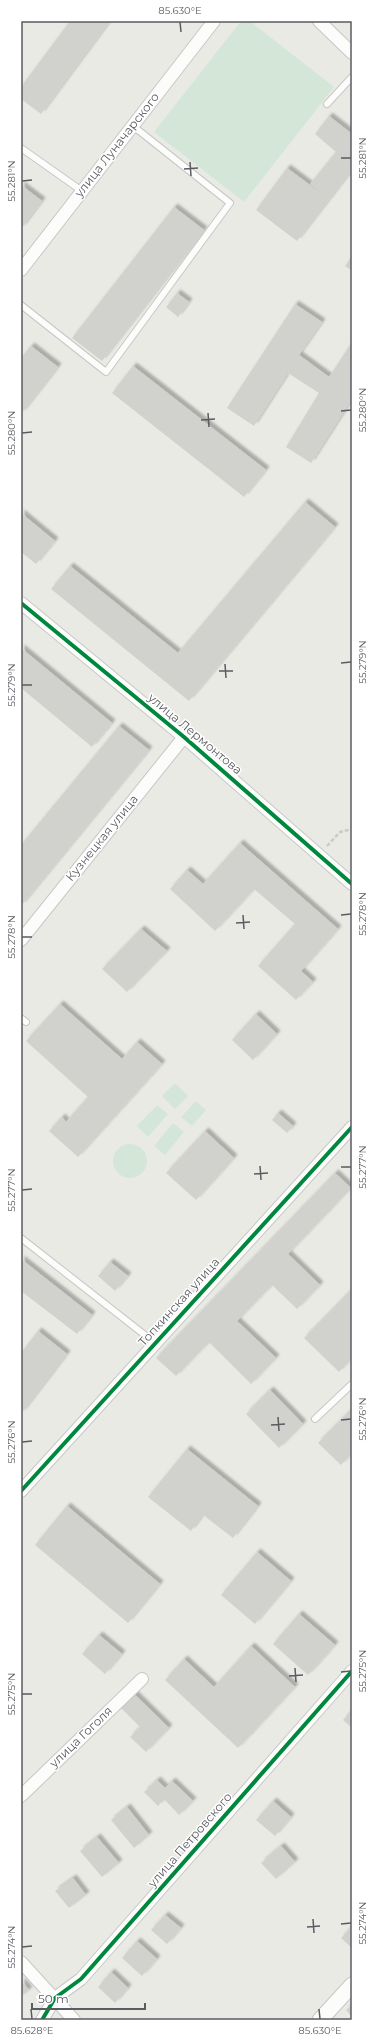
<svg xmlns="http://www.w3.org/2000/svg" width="373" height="2041" viewBox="0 0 373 2041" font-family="Montserrat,sans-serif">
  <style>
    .green { fill: #d3e6d8 }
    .building { fill: #d1d1ce; filter: url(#shadow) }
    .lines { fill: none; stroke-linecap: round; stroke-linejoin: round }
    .service-casing { stroke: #c7c7c7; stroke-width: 8 }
    .minor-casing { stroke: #c7c7c7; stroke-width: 14 }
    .tertiary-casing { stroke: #c7c7c7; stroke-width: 17 }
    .path { stroke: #c8cbca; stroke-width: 2.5; stroke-dasharray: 4 2; stroke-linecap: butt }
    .service { stroke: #fcfcfb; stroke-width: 6 }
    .minor { stroke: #fcfcfb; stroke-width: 12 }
    .tertiary { stroke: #fcfcfb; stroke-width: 15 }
    .cycleway-casing { stroke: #fff; stroke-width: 6 }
    .cycleway { stroke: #00873e; stroke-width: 4 }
    .ticks { fill: none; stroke: #5b5b62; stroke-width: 1.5 }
    .labels { text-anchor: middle; stroke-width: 3; stroke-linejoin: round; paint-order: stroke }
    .street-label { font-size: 12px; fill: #5b5b62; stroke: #fff }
    .neatline { fill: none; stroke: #5b5b62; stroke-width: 1.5 }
    .ticks-label { font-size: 10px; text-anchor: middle; fill: #5b5b62 }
  </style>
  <defs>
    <filter id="shadow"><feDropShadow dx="3.5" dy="-3.5" stdDeviation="1" flood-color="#0004"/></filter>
  </defs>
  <rect width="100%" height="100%" fill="#eaeae5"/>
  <!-- green -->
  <path class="green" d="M241,21H250L334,87L244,202L154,132Z
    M175,1083L188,1096L175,1109L162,1096Z
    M196,1101L206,1110L192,1126L181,1117Z
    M157,1105L168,1114L148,1137L137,1126Z
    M173,1123L184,1132L165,1155L154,1146Z
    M113 1161a17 17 0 1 1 34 0a17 17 0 1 1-34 0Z"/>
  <!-- building -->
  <path class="building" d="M70,21H110L41,114L21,99V87Z
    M329,116L352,134V170L297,241L256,210L287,168L326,197L310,184L336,152L315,134Z
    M21,185L42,201L21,229Z
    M174,207L204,230L102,361L72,338Z
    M352,256V271L345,266Z
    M177,293L189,302L178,317L166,307Z
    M295,304L322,322L299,355L329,377L352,342V399L311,463L286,447L319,393L288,373L254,426L227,408Z
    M31,346L58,367L21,414V358Z
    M133,366L266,470L244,497L112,393Z
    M305,502L335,527L189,701L51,589L70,566L178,653Z
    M21,513L55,541L36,564L21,552Z
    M21,648L112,723L92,747L21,688Z
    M119,726L149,750L21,906V845Z
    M240,843L338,929L301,971L313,982L296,1000L258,966L295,924L254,889L215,931L170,889L187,870L203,884Z
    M141,929L167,951L127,992L102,969Z
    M60,1004L122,1059L137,1042L162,1064L78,1157L49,1131L62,1117L66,1122L88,1097L26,1041Z
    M256,1014L277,1034L253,1060L232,1040Z
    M278,1113L293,1126L287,1133L272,1120Z
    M205,1131L234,1158L196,1200L166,1173Z
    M335,1173L351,1188L288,1254L320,1285L297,1309L272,1285L237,1321L276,1358L251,1384L209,1342L176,1376L156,1358Z
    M21,1259L92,1315L77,1334L21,1291Z
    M110,1262L128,1276L115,1291L98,1276Z
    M352,1289V1358L339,1372L304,1338Z
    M38,1331L67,1354L21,1414V1353Z
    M270,1390L303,1424L279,1448L246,1414Z
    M352,1409V1453L341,1465L318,1443Z
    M187,1449L258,1506L233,1538L203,1515L191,1531L148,1497Z
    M67,1506L160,1584L128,1623L35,1545Z
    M257,1552L291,1581L255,1624L221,1595Z
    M299,1614L335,1645L308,1675L273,1644Z
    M99,1635L122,1654L105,1674L82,1654Z
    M251,1646L295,1687L238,1748L165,1680L184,1659L214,1687Z
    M131,1691L169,1728L146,1752L130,1737L140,1727L118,1705Z
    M352,1709V1728L343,1720Z
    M157,1780L165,1788L172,1781L193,1801L179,1815L164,1799L158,1806L144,1792Z
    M273,1801L291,1817L275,1836L256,1820Z
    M127,1807L149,1835L134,1848L111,1820Z
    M97,1837L119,1863L102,1877L80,1851Z
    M281,1846L295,1862L276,1879L261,1863Z
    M73,1878L86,1895L69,1908L55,1891Z
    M165,1915L181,1928L167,1944L151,1930Z
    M352,1926V1948L341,1938Z
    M137,1941L157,1959L142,1976L122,1958Z
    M111,1972L128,1988L115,2003L98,1987Z
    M21,1981L29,1990L21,1997Z
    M352,2005V2017L346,2010Z"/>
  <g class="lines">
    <!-- service casing -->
    <g class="service-casing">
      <path id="service" d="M327,104L352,77
        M21,148L82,191
        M21,305L106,372L230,203L133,126
        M21,1018L26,1022
        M21,1238L155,1343
        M315,1419L352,1384"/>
    </g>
    <!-- minor casing -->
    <g class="minor-casing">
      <path id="minor" d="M319,21L352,53
        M21,270L214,21
        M21,603L184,737L352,884
        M21,940L184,737
        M21,1491L352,1127
        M21,1796L142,1679
        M21,1962L74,2020
        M42,2020L55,1998L81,1979L352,1671"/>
    </g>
    <!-- tertiary casing -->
    <g class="tertiary-casing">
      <path id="tertiary" d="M320,2020L352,1985"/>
    </g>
    <!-- path -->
    <path class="path" d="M327,846L340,832L352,829"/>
    <!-- service -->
    <use href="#service" class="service"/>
    <!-- minor -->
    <use href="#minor" class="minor"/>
    <!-- tertiary -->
    <use href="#tertiary" class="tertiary"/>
    <!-- cycleway casing -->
    <g class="cycleway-casing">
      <path id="cycleway" d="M21,603L184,737L352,884
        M21,1491L352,1127
        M42,2020L55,1998L81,1979L352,1671"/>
    </g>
    <!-- cycleway -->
    <use href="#cycleway" class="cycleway"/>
  </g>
  <!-- ticks -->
  <path class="ticks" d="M180,22L181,32M341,158H351M190,162L191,176M184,169L198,168M22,181L32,180M341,411L351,410M208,413L209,427M201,420L215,419M22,433L32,432M341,663L351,662M225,664L226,678M219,671H233M22,685H32M243,915L244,929M341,915L351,914M236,923L250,922M22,937H32M260,1166L261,1180M341,1167H351M254,1174L268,1173M22,1190L32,1189M278,1417L279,1431M341,1420L351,1419M271,1425L285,1424M22,1442L32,1441M295,1668L296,1682M341,1672L351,1671M289,1676L303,1675M22,1694H32M313,1919L314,1933M341,1924L351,1923M307,1927L320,1926M22,1947L32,1946M31,2009L32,2019M319,2009L320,2019"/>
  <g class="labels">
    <!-- street labels -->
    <g class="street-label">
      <text transform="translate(117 145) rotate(-52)" y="4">улица Луначарского</text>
      <text transform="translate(195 734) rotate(40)" y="4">улица Лермонтова</text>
      <text transform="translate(102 838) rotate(-51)" y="4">Кузнецкая улица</text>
      <text transform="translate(179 1302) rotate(-48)" y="4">Топкинская улица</text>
      <text transform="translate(81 1737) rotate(-44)" y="4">улица Гоголя</text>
      <text transform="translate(190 1840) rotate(-49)" y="4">улица Петровского</text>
    </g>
  </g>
  <!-- border -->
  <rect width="373" height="2041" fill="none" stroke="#ffffff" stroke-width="44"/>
  <!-- scale -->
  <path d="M32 2003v6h113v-6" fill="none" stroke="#5b5b62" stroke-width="2"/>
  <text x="38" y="2003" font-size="12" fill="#5b5b62" stroke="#ffffff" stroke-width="3" paint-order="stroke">50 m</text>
  <rect x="22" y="22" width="329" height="1997" class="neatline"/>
  <g class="ticks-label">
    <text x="180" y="14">85.630°E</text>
    <text transform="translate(362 158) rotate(-90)" y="4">55.281°N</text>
    <text transform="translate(11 181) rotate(-90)" y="4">55.281°N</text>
    <text transform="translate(362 410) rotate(-90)" y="4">55.280°N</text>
    <text transform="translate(11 433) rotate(-90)" y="4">55.280°N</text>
    <text transform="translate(362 662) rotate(-90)" y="4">55.279°N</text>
    <text transform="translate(11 685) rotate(-90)" y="4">55.279°N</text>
    <text transform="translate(362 914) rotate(-90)" y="4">55.278°N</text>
    <text transform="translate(11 937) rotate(-90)" y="4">55.278°N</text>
    <text transform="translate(362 1167) rotate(-90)" y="4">55.277°N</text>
    <text transform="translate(11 1190) rotate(-90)" y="4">55.277°N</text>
    <text transform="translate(362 1419) rotate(-90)" y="4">55.276°N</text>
    <text transform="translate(11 1442) rotate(-90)" y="4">55.276°N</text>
    <text transform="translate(362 1671) rotate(-90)" y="4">55.275°N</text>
    <text transform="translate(11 1694) rotate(-90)" y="4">55.275°N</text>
    <text transform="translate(362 1923) rotate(-90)" y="4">55.274°N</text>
    <text transform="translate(11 1947) rotate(-90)" y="4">55.274°N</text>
    <text x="32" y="2034">85.628°E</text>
    <text x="320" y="2034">85.630°E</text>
  </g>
</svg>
